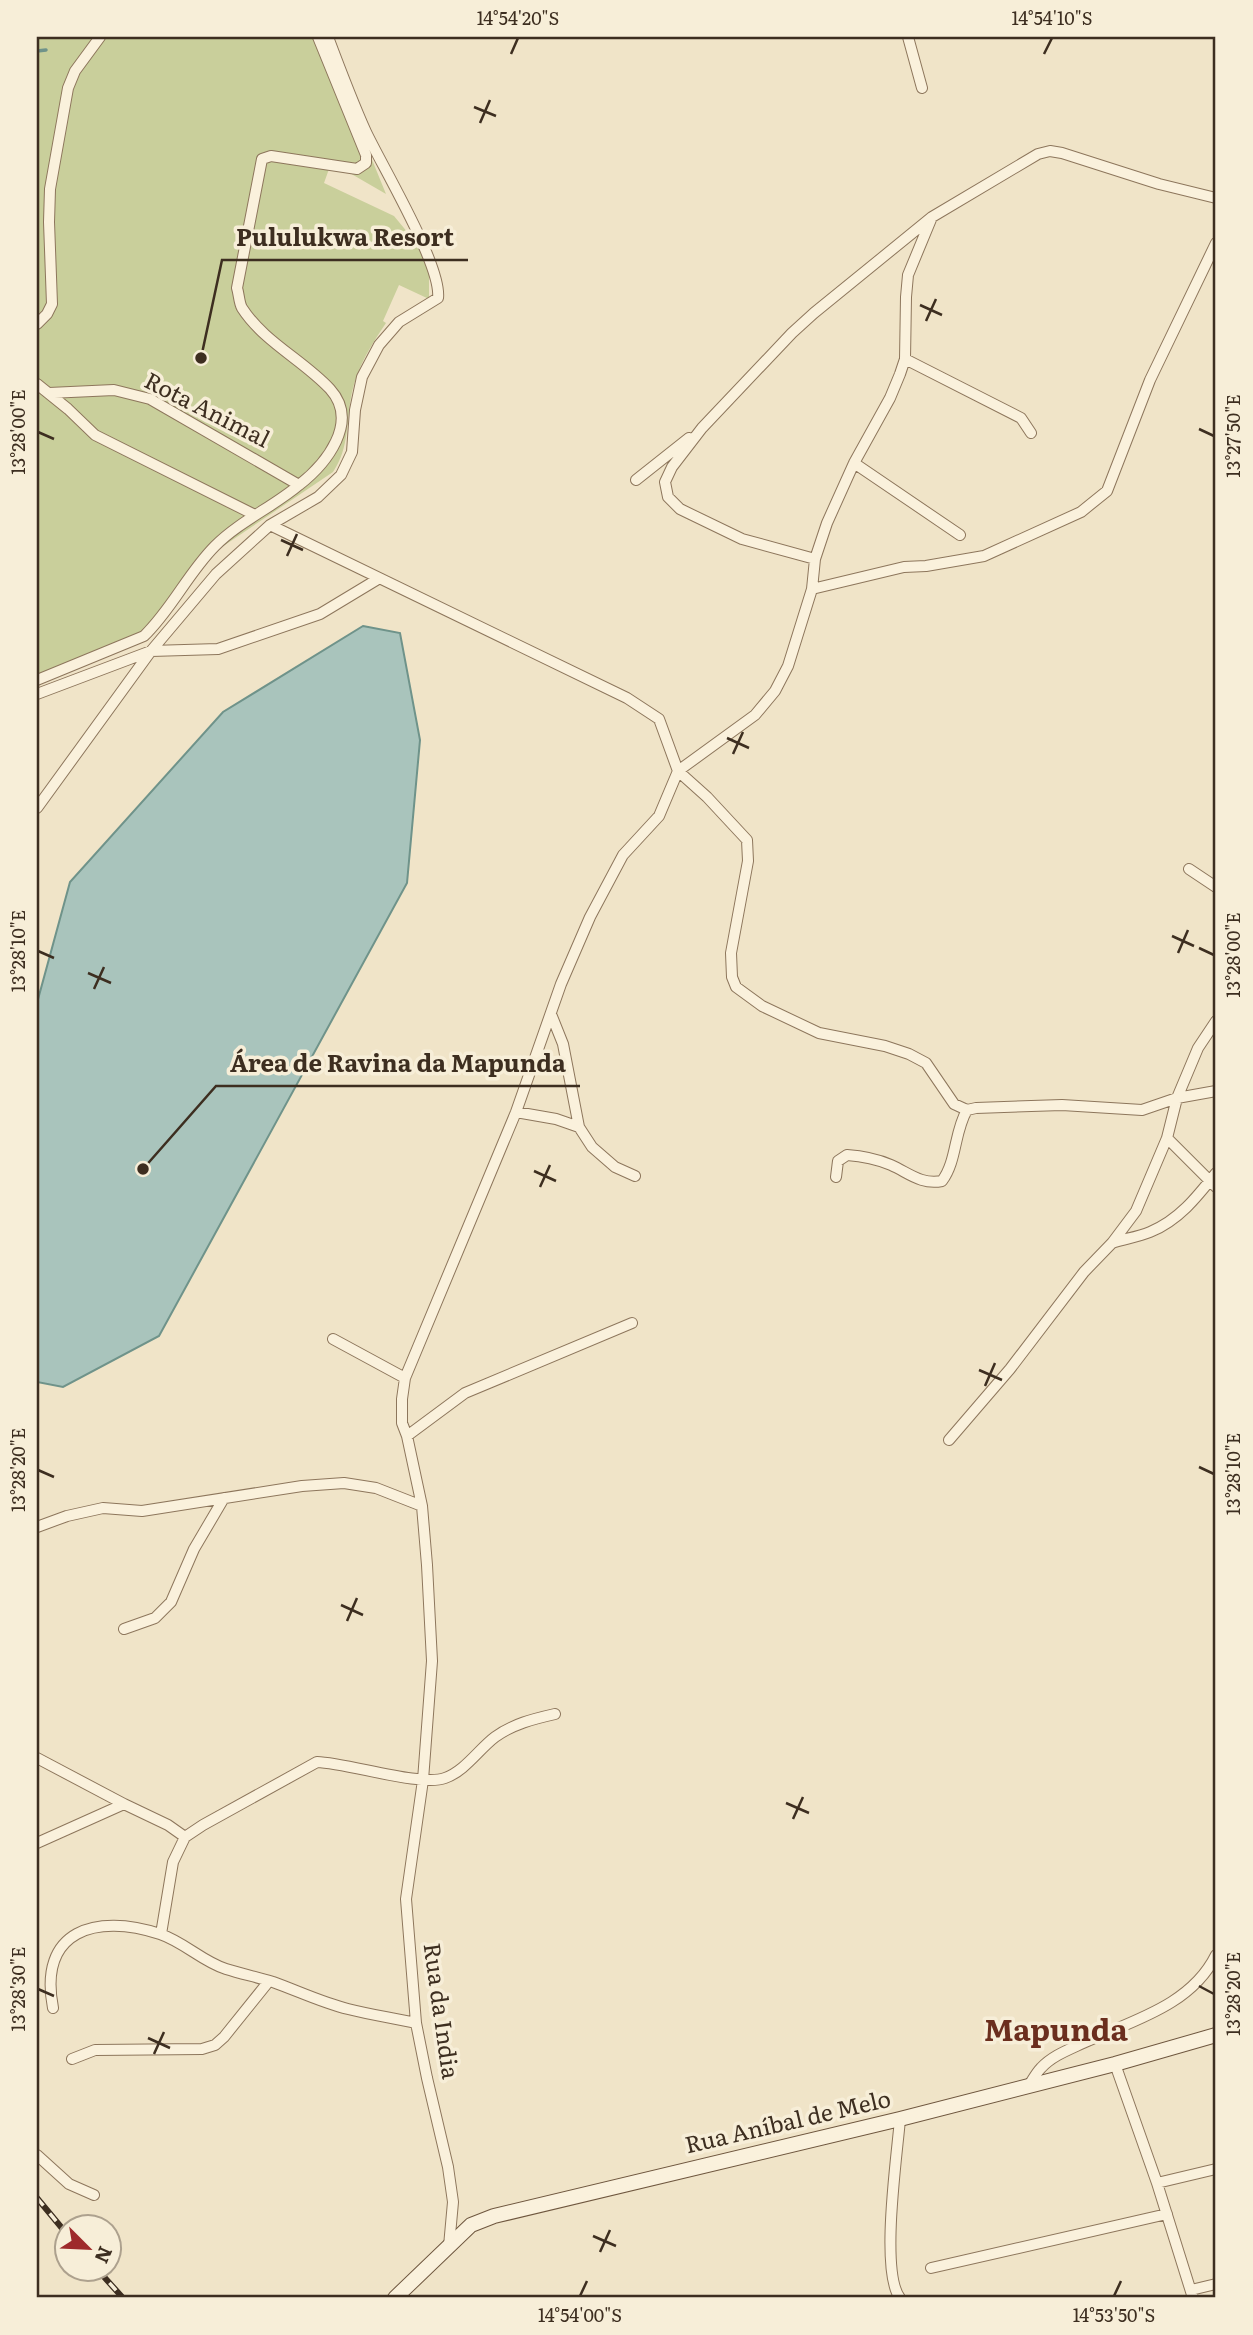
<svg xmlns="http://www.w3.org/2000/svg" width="1253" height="2335" viewBox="0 0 1253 2335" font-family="Literata,serif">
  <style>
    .green { fill: #c9cf9b }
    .water { fill: #a9c4bc; stroke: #6f938a; stroke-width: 2 }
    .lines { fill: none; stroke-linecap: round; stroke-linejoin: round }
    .stream { stroke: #6f938a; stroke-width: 3.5 }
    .street-casing { stroke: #8d765c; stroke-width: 12 }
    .secondary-casing { stroke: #6f573f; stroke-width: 16 }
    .street { stroke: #faf1dc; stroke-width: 10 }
    .secondary { stroke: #faf1dc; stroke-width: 14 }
    .rail-casing { stroke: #3d2e20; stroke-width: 6 }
    .rail { stroke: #f7eed8; stroke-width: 3.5; stroke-dasharray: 10; stroke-linecap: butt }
    .ticks { fill: none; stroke: #3d2e20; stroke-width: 2.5 }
    .labels { text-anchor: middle; stroke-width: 7; stroke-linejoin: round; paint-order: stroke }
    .street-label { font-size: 23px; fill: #3d2e20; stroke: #f7eed8 }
    .district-label { font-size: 30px; font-weight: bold; fill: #6b2e1e; stroke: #f7eed8 }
    .leader { fill: none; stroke: #3d2e20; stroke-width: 2.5 }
    .callout-dot { fill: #3d2e20; stroke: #f7eed8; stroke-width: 2.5 }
    .callout-label { font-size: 24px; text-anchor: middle; font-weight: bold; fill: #3d2e20; stroke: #f7eed8; stroke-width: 7; stroke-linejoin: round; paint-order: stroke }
    .neatline { fill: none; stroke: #3d2e20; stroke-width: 2.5 }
    .ticks-label { font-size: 18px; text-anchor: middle; fill: #3d2e20 }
  </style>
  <rect width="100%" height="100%" fill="#f0e4c8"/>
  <!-- green -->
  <path class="green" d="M37,37H322L386,194L348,172L329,169L324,183L394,216L418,245L429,274V299L399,285L383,321L386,323C371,345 358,366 352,392C346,420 350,447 333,472L216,551L201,568L163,622L37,684Z"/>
  <!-- water -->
  <path class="water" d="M363,626L400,633L420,740L407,883L159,1336L63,1387L37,1382V1003L70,882L223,712Z"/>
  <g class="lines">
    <!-- stream -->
    <path class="stream" d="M37,51L46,50"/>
    <!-- street casing -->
    <g class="street-casing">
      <path id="street" d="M908,37L922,88
        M37,324L47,314L52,304L49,222L50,189L68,88L75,71L100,37
        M905,359L1021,418L1031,433
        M37,384L68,409L95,435L255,515
        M854,463L960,535
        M636,480L689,438
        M299,485C326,464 360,422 330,389C303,360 264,342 242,308C239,303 239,294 237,288L262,159L271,156L357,169L366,163V155L318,37
        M270,525L627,698L659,719L678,771L707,797L747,840L748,861L731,953L732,977L736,987L762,1006L819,1033L885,1046L909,1054L926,1063L954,1104L967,1110
        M815,559L742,539L680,509L668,497L665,482L672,467L702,428L792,333L814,313L932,217L1038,154L1050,151L1062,153L1159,184L1216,198
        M812,589L904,567L926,566L984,556L1081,512L1107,491L1150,380L1216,243
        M37,680L144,636C172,609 188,573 215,546C240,521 273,507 299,485L150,399L114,390L49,393
        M37,694L151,651L218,649L320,614L378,579
        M37,808L151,651L216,574L270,525L318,497L341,475L352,452L355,410L362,377L379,345L399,322L438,298C442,266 382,166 366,132C352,101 340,69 328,37
        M1189,869L1216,887
        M551,1014L563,1044L579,1127L592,1147L615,1167L635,1176
        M516,1112L556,1119L579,1127
        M1167,1138L1216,1187
        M836,1177L838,1161L847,1155C862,1156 877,1159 891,1165C909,1173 921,1185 942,1181C957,1161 954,1132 967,1110L976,1108L1062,1105L1142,1110L1177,1098L1216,1091
        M1112,1243C1124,1239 1138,1237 1150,1232C1179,1220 1197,1197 1216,1173
        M333,1339L405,1378
        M407,1436L465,1393L632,1323
        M949,1440L1010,1369L1084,1272L1112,1243L1136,1211L1167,1138L1177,1098L1198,1048L1216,1021
        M37,1527L67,1516L103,1508L142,1511L302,1486L344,1483L376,1488L422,1506
        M124,1629L155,1618L171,1602L194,1549L224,1498
        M37,1758L124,1804
        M37,1843L124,1804L168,1825L185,1837
        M161,1934L173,1862L185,1837L203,1825L317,1762C348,1763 421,1787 445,1778C465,1771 479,1749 495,1737C513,1724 533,1719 555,1714
        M53,2008C38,1930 96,1913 160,1934C184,1942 203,1962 226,1969C242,1974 257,1977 273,1982C298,1991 323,2003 348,2009C371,2015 394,2018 416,2023
        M72,2059L95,2050L202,2049L215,2045L224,2037L269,1981
        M1115,2064L1157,2183L1193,2298
        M1028,2087C1032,2081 1036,2073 1041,2068C1052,2056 1068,2050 1083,2043C1131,2021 1191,2006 1216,1955
        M900,2119C897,2156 880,2272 900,2298
        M37,2155L69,2184L94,2195
        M1157,2183L1216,2169
        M449,2246L453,2202L448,2167L427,2078L416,2023L406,1899L423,1780L432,1661L427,1565L422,1506L407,1436L402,1423V1399L405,1378L516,1112L561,984L590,917L623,855L659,816L678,771L755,715L775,691L788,666L812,589L815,559L827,523L854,463L890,398L900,374L905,359L906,297L908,275L932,217
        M931,2268L1167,2214
        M1191,2290L1216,2284"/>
    </g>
    <!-- secondary casing -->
    <g class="secondary-casing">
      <path id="secondary" d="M395,2298L471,2225L494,2216L900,2119L1115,2064L1216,2035"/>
    </g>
    <!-- street -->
    <use href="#street" class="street"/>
    <!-- secondary -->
    <use href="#secondary" class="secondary"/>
    <!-- rail casing -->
    <g class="rail-casing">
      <path id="rail" d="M37,2198L66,2233
        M96,2268L123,2298"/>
    </g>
    <!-- rail -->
    <use href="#rail" class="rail"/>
  </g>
  <!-- ticks -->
  <path class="ticks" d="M511,54L518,38M1044,54L1052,38M474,107L496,116M480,123L490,100M920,305L942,315M926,321L936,299M1199,429L1214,436M38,432L54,439M281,540L303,550M287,556L297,534M727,738L749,748M733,754L743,732M1172,936L1194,946M1199,948L1214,955M38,951L54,958M1178,953L1188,930M88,973L111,983M94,989L104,967M534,1171L556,1181M540,1187L550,1165M979,1370L1002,1380M985,1386L995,1363M1199,1467L1214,1474M38,1470L54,1477M341,1605L363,1615M347,1621L357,1598M786,1803L809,1813M793,1819L803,1797M1199,1986L1214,1994M38,1989L54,1996M148,2038L170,2048M154,2054L164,2032M593,2236L616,2246M600,2252L610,2230M580,2296L587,2281M1114,2296L1121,2281"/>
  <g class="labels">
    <!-- street labels -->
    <g class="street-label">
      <text transform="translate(207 410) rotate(27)" y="8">Rota Animal</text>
      <text transform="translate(441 2011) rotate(82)" y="8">Rua da India</text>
      <text transform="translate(788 2122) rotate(-13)" y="8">Rua Aníbal de Melo</text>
    </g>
    <!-- district labels -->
    <g class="district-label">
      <text x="1056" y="2041">Mapunda</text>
    </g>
  </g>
  <!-- callouts -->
  <path class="leader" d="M201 358L222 260H468M143 1169L216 1086H580"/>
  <g class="callout-dot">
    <circle cx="201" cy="358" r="7"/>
    <circle cx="143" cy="1169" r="7"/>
  </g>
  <g class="callout-label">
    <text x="345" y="246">Pululukwa Resort</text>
    <text x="398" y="1072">Área de Ravina da Mapunda</text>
  </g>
  <!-- border -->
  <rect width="1253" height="2335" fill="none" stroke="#f7eed8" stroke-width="77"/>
  <!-- north arrow -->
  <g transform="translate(88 2248) rotate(114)"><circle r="33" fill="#f7eed8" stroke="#ada18e" stroke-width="2"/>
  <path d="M0-5L12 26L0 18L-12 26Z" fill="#9e2a2b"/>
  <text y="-10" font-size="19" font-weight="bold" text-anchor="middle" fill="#3d2e20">N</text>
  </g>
  <rect x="38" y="38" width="1176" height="2258" class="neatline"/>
  <g class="ticks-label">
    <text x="518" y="25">14°54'20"S</text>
    <text x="1052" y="25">14°54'10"S</text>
    <text transform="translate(19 432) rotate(-90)" y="6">13°28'00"E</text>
    <text transform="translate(1234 436) rotate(-90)" y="6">13°27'50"E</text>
    <text transform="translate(19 951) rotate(-90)" y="6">13°28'10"E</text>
    <text transform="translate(1234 955) rotate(-90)" y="6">13°28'00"E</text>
    <text transform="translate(19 1470) rotate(-90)" y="6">13°28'20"E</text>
    <text transform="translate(1234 1474) rotate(-90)" y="6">13°28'10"E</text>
    <text transform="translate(19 1989) rotate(-90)" y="6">13°28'30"E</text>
    <text transform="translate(1234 1994) rotate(-90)" y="6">13°28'20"E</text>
    <text x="580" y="2322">14°54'00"S</text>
    <text x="1114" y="2322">14°53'50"S</text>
  </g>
</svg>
